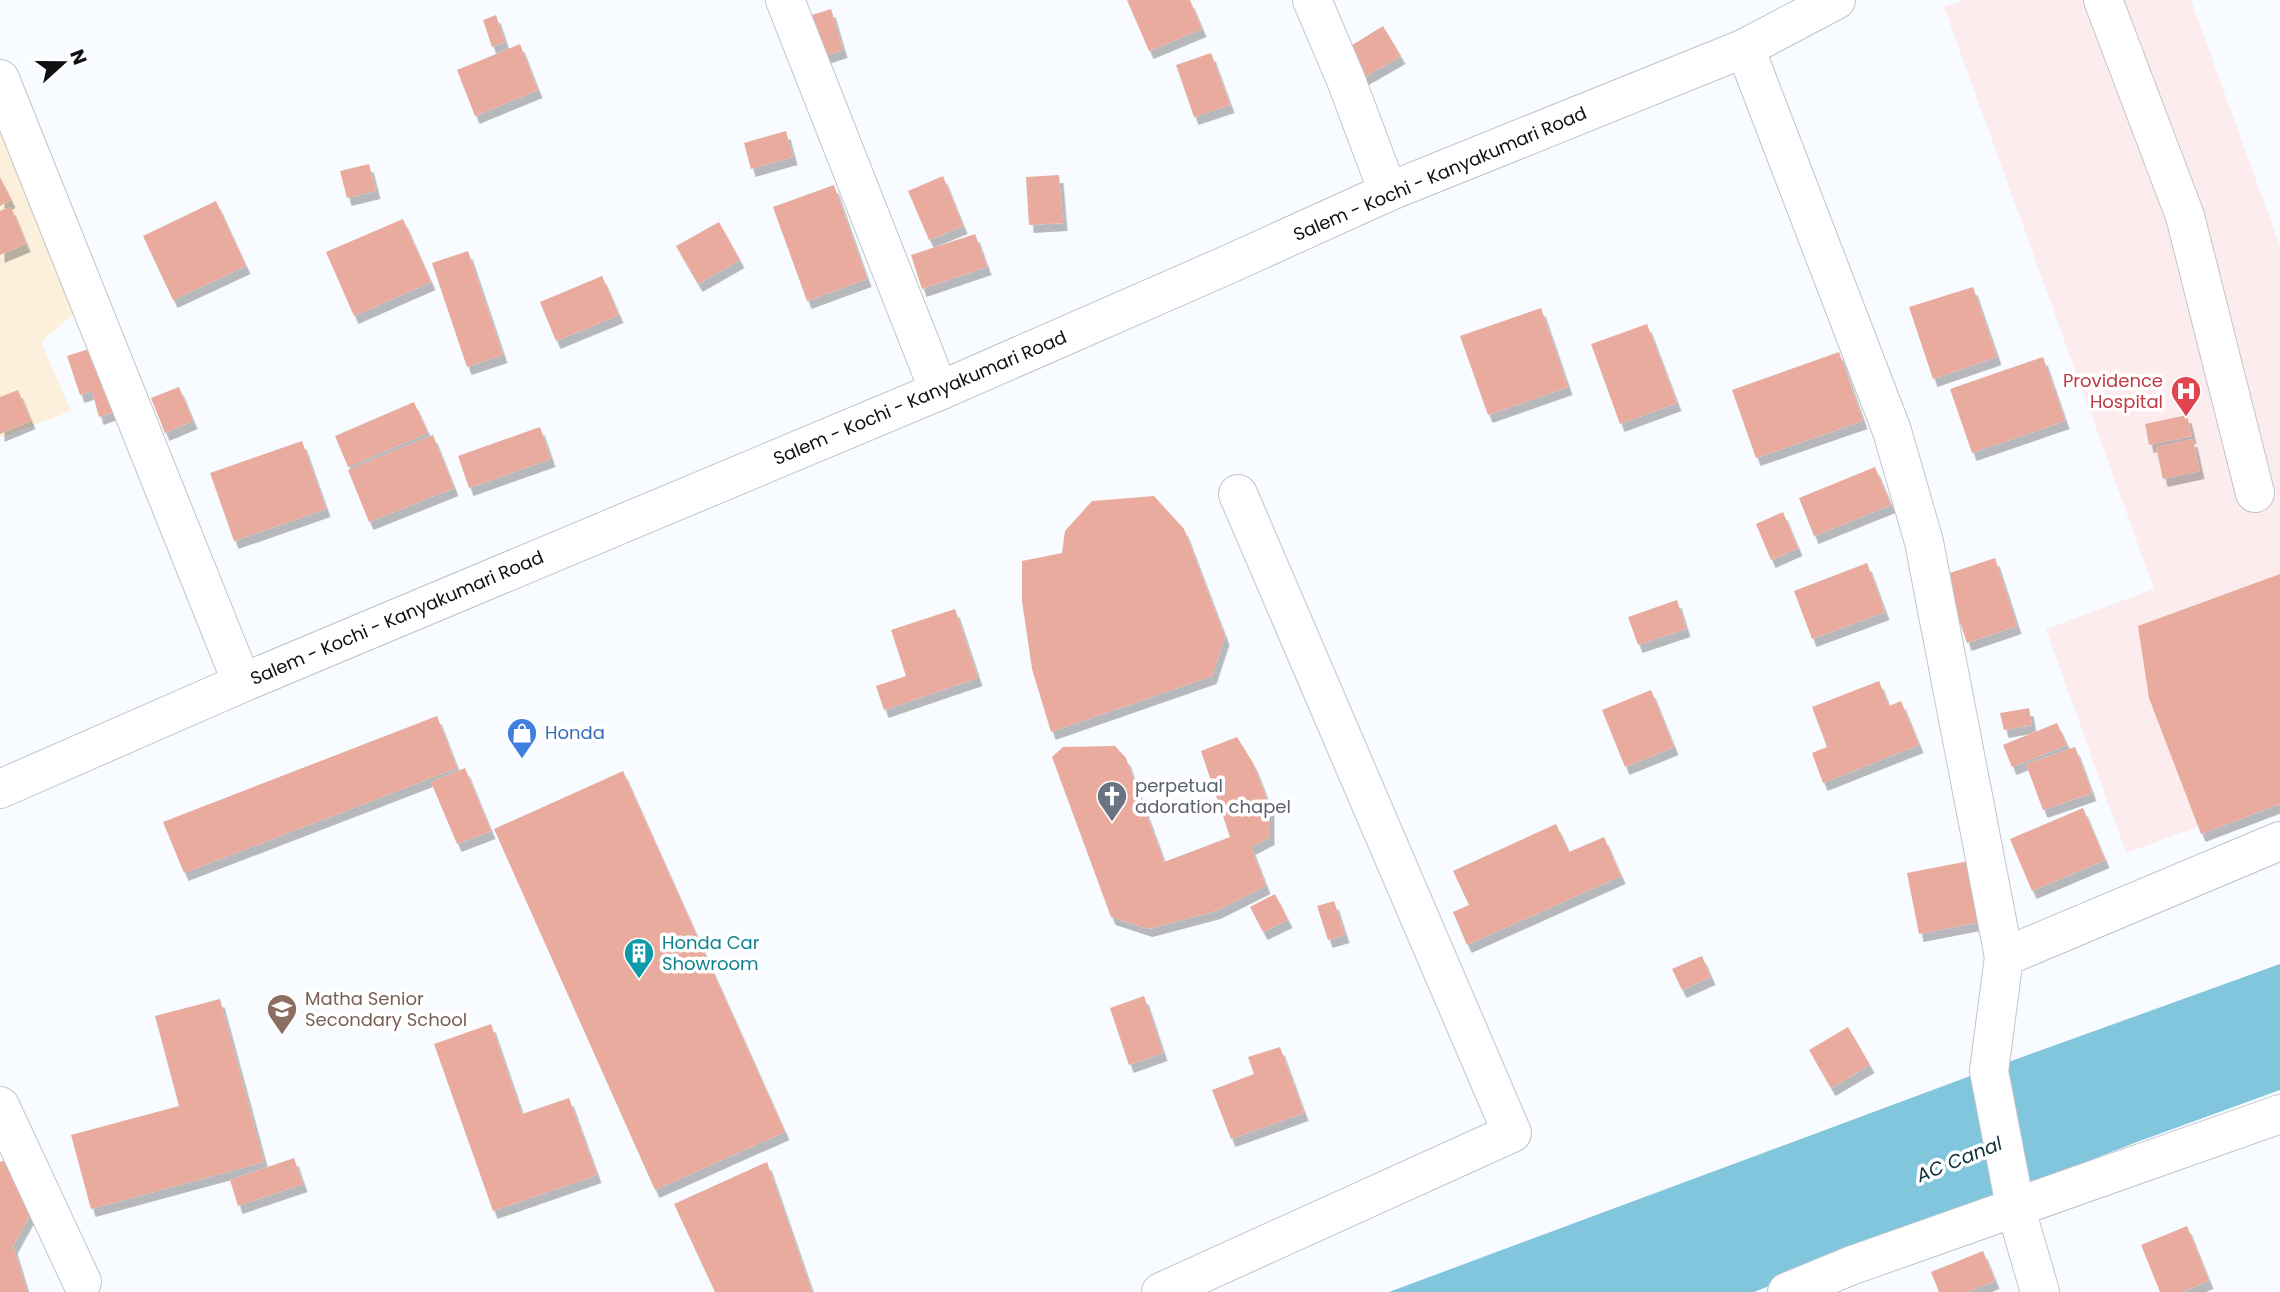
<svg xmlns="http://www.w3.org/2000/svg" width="2280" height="1292" viewBox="0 0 2280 1292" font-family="Poppins,sans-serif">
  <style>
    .industrial { fill: #fcefdb }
    .medical { fill: #fdeced }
    .water { fill: #81c6dd }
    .building { fill: #e9ab9d; filter: url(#shadow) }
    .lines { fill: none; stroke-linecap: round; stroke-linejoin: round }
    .minor-casing { stroke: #c0c4cb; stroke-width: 40 }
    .highway-casing { stroke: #c0c4cb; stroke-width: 40 }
    .minor { stroke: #fff; stroke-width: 38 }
    .highway { stroke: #fff; stroke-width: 38 }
    .labels { text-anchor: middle; stroke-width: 7; stroke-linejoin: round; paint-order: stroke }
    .street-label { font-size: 18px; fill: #0f1012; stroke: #fff }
    .health-label { font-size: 18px; fill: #be3a42; stroke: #fff; text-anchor: end }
    .shop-label { font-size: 18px; fill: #366cbe; stroke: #fff; text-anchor: start }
    .worship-label { font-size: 18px; fill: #5b616d; stroke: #fff; text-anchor: start }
    .culture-label { font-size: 18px; fill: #0d838f; stroke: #fff; text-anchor: start }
    .education-label { font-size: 18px; fill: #785e54; stroke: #fff; text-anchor: start }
    .water-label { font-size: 19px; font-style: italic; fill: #0f313b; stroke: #fff }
  </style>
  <defs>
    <filter id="shadow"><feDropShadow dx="4.5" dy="8" stdDeviation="0" flood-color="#0004"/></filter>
  </defs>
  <rect width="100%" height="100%" fill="#f8fbff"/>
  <!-- industrial -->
  <path class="industrial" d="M0,124L73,314L41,342L71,411L0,438Z"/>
  <!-- medical -->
  <path class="medical" d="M1964,0H2191L2280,246V797L2126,853L2046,629L2154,589L1944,7Z"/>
  <!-- water -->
  <path class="water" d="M2280,964V1090L2137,1142L1754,1292H1389L1981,1072Z"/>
  <!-- building -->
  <path class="building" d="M1127,0H1190L1202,29L1149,51Z
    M831,9L843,50L815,59L802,18Z
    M496,15L505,42L492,47L483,20Z
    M1383,26L1401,56L1361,79L1344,50Z
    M520,44L538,90L475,116L457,70Z
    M1211,53L1230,105L1194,117L1176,65Z
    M786,131L793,157L751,169L744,143Z
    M369,164L376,191L347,198L340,171Z
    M1059,175L1063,223L1029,225L1026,177Z
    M943,176L963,226L929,240L908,191Z
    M0,177L11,200L0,206Z
    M834,185L867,279L807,301L773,207Z
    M216,201L246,266L173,300L143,236Z
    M11,207L26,244L0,255V211Z
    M403,219L431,282L354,316L326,252Z
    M719,222L740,260L698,284L676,246Z
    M975,234L987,267L922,289L911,255Z
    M468,251L503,355L467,367L432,263Z
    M602,276L619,315L556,341L540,302Z
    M1973,287L1997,357L1933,379L1909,307Z
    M1541,308L1568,387L1488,415L1460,336Z
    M1647,324L1677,403L1620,424L1591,344Z
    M95,347L116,411L99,417L92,391L80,395L67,356Z
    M1839,352L1863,421L1756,458L1732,390Z
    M2043,357L2065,421L1972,453L1950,389Z
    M179,387L193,421L165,433L151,398Z
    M18,390L31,421L0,434V397Z
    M414,402L428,433L348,467L335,436Z
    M2187,415L2192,436L2149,445L2145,424Z
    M540,427L551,459L469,488L458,456Z
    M433,435L454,488L369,522L348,470Z
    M2193,439L2200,471L2163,479L2156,447Z
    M302,441L326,509L234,541L210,473Z
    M1875,467L1891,505L1814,536L1799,498Z
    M1154,496L1184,529L1225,637L1212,676L1051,732L1032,669L1022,601V561L1062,553L1065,531L1092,501Z
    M1783,512L1798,548L1771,560L1756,524Z
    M1995,558L2017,626L1967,643L1944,575Z
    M1867,563L1885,612L1812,639L1794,591Z
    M2280,574V804L2201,834L2149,698L2138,626Z
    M1677,600L1686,629L1638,645L1628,617Z
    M955,609L978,678L884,710L876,686L906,676L891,630Z
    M1879,681L1889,706L1901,701L1919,745L1823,783L1812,753L1827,747L1812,707Z
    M1651,690L1674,747L1625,767L1602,710Z
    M2029,708L2032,725L2004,730L2000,713Z
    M437,716L457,768L184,873L163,822Z
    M2057,723L2067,745L2012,767L2003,745Z
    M1237,737L1253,763L1270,807V837L1251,847L1266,886L1216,911L1148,929L1111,917L1052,757L1063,747L1115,746L1126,758L1164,862L1230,837L1201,751Z
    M2075,747L2092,793L2043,810L2026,764Z
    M465,768L491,831L457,844L431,782Z
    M623,771L785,1132L655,1190L494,829Z
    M2083,808L2105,860L2032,891L2010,839Z
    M1556,824L1569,852L1604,837L1621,876L1467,945L1453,912L1469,905L1453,871Z
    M1969,861L1981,922L1919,934L1907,873Z
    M1275,894L1288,920L1263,932L1250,907Z
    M1334,901L1345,935L1328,940L1317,906Z
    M1702,956L1711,977L1682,990L1672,969Z
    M1144,996L1163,1053L1129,1065L1110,1008Z
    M220,999L264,1162L91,1209L71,1135L179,1106L155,1016Z
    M491,1024L522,1114L569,1098L597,1175L493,1211L434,1044Z
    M1848,1027L1870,1065L1831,1088L1809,1050Z
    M1280,1047L1304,1113L1231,1139L1212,1090L1254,1074L1248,1057Z
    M13,1158L30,1215L13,1246L27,1292H0V1162Z
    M294,1158L303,1184L238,1206L230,1180Z
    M767,1162L812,1292H715L674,1204Z
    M2187,1226L2209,1281L2182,1292H2160L2141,1245Z
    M1983,1251L1995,1281L1967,1292H1939L1931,1272Z"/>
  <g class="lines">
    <!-- minor casing -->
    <g class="minor-casing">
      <path id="minor" d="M785,0L939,391
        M1312,0L1346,80L1388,192
        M2103,0L2185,216L2255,493
        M1745,48L1892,431L1924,542L2004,957L1989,1071L2015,1206L2040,1292
        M0,79L242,683
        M2004,957L2280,841
        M0,1106L82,1282
        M1161,1292L1512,1133L1238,494
        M1787,1292L1850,1266L2280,1114"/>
    </g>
    <!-- highway casing -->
    <g class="highway-casing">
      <path id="highway" d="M0,789L242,683L939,391L1227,265L1388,192L1745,48L1836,0"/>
    </g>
    <!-- minor -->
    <use href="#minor" class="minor"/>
    <!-- highway -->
    <use href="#highway" class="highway"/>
  </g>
  <!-- icons -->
  <defs>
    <g id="hospital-pin" transform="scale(1.575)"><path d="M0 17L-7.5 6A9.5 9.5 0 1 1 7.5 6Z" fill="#e0444e" stroke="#fff"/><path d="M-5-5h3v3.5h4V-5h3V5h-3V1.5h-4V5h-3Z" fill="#fff"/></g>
    <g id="shop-pin" transform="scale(1.575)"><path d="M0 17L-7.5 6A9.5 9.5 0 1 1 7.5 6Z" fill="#3f7fe0" stroke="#fff"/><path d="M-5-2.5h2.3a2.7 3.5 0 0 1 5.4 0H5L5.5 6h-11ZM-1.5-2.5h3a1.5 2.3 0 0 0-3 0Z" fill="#fff"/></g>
    <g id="church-pin" transform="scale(1.575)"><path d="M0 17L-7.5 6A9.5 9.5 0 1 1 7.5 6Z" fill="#6b7280" stroke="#fff"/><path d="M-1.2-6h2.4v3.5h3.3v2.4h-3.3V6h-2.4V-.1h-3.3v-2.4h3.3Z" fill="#fff"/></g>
    <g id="building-pin" transform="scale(1.575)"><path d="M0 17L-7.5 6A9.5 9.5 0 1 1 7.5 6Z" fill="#0f9aa8" stroke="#fff"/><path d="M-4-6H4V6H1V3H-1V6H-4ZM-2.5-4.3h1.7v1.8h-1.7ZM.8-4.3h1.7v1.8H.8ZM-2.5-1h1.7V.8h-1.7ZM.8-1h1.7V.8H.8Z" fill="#fff"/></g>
    <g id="school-pin" transform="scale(1.575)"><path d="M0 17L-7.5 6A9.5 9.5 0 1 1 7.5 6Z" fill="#8d6e63" stroke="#fff"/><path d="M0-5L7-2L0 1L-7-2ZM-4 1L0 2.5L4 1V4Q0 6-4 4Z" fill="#fff"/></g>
  </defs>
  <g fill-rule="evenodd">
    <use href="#hospital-pin" x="2186" y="391"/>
    <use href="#shop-pin" x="522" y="733"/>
    <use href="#church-pin" x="1112" y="796"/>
    <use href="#building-pin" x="639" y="953"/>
    <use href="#school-pin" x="282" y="1009"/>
  </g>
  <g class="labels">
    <!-- street labels -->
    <g class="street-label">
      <text transform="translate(1440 174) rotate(-23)" y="6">Salem - Kochi - Kanyakumari Road</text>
      <text transform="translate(920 398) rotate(-23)" y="6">Salem - Kochi - Kanyakumari Road</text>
      <text transform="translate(397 618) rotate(-23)" y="6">Salem - Kochi - Kanyakumari Road</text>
    </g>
    <!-- health labels -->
    <g class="health-label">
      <text x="2163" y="387">Providence<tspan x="2163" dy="21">Hospital</tspan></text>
    </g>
    <!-- shop labels -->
    <g class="shop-label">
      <text x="545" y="739">Honda</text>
    </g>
    <!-- worship labels -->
    <g class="worship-label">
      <text x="1135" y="792">perpetual<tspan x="1135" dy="21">adoration chapel</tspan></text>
    </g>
    <!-- culture labels -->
    <g class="culture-label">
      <text x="662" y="949">Honda Car<tspan x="662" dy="21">Showroom</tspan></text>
    </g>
    <!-- education labels -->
    <g class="education-label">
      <text x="305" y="1005">Matha Senior<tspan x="305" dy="21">Secondary School</tspan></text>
    </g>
    <!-- water labels -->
    <g class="water-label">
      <text transform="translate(1959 1159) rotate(-22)" y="7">AC Canal</text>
    </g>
  </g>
  <!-- north arrow -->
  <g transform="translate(63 63) rotate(69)" stroke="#ffffff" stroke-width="5" paint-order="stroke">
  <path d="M0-5L12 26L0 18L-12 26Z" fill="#0f1012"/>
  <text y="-10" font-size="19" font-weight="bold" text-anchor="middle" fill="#0f1012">N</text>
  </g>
</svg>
